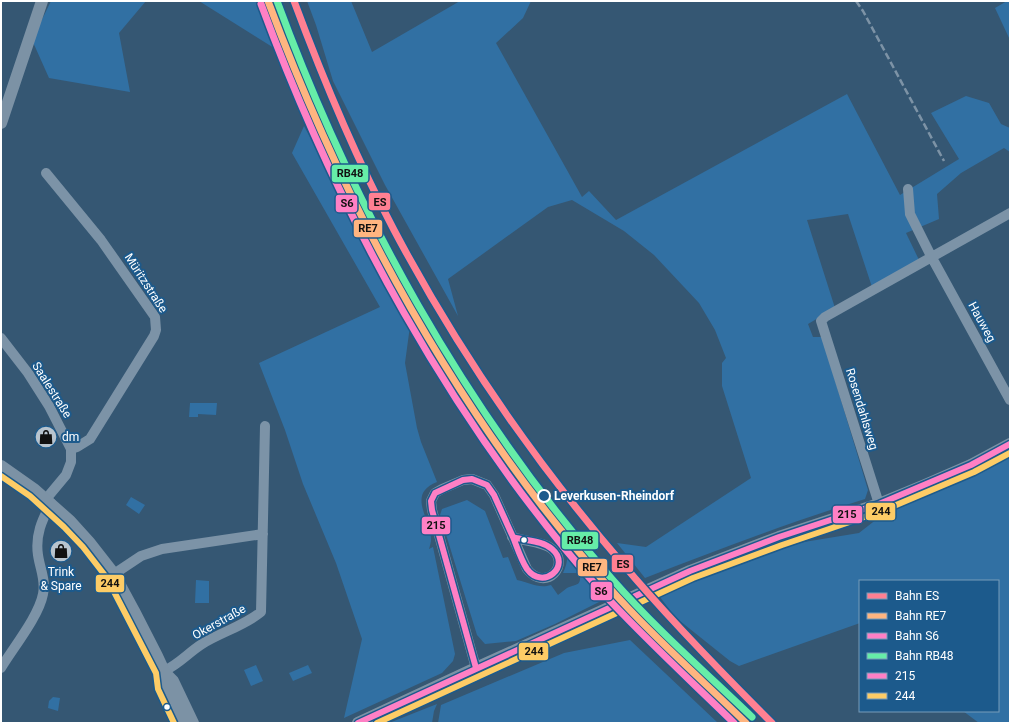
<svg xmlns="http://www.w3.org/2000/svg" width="1011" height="724" viewBox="0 0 1011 724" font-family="Roboto,sans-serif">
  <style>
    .green { fill: #3170a3 }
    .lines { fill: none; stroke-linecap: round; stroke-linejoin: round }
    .minor { stroke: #7c93a7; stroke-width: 10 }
    .major { stroke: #7c92a5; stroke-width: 12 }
    .rail { stroke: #7d93a6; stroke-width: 2.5; stroke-dasharray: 7 3; stroke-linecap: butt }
    .bus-1-casing { stroke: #1c5a8c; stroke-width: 9 }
    .bus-2-casing { stroke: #1c5a8c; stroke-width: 9 }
    .bus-1 { stroke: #ff80c5; stroke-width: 6 }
    .bus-2 { stroke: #fdcc66; stroke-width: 6 }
    .rail-1-casing { stroke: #1c5a8c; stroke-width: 10 }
    .rail-2-casing { stroke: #1c5a8c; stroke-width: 10 }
    .rail-3-casing { stroke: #1c5a8c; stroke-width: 10 }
    .rail-4-casing { stroke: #1c5a8c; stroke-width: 10 }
    .rail-1 { stroke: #ff8092; stroke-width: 7 }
    .rail-2 { stroke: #ffb580; stroke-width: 7 }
    .rail-3 { stroke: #ff80c5; stroke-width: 7 }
    .rail-4 { stroke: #66eda8; stroke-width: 7 }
    .stop-dot { fill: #1c5a8c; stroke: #fff; stroke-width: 2 }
    .bus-dot { fill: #fff; stroke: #1c5a8c; stroke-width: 1.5 }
    .labels { text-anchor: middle; stroke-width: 4; stroke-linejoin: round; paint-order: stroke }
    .street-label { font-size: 12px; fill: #fff; stroke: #1c5a8c }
    .poi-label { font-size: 12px; fill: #fff; stroke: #1c5a8c; text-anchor: start }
    .stop-label { font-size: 12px; font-weight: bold; fill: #fff; stroke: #1c5a8c; text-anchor: start }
    .line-badge { stroke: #1c5a8c; stroke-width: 1.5 }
    .pale-badge-label { font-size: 11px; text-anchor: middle; font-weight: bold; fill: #111 }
  </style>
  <rect width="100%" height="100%" fill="#355773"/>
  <!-- green -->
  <path class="green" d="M51,1H146L119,33L130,92L49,78L32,40Z
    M199,1H258L274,48Z
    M307,1H351L372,52L460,1H531L523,18L496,43L582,197L589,191L616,220L847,94L900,195L959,159L931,113L966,96L989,103L1001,124L1010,128V152L1004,148L961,173L937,194L939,219L906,233L919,260L872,287L848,214L807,220L835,308L808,324L813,337H822L868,490L865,499C790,522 717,550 645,578L617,543L646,547L751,478L722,386V363L726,358L715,330L699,303L654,255L624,231L572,200L548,207L448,279L458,316L385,185L333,81L316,25Z
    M1007,1H1010V40L995,8Z
    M304,126L399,301V307L410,326L405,363L417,428L421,442L437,482C406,494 431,519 431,539C431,542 430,546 429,549L433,547L455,654L453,661L442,673L344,718L362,639L336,563L303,484L285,430L259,363L380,307L292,153Z
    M190,403H217L216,415L198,414V417H189Z
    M1010,452L1009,723H979L963,711H998V581H860V623L739,666L730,661L675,617L660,597L741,560L804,542L859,533L891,508L951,484Z
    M131,497L145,505L139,514L126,505Z
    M467,500L485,511L503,558L508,557L517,580C529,582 538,589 551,585L558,595C561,593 564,590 567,588C577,583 581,587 580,573H563C567,564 569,556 565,547L567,545L609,597L555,624L516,641L485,644L477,635L440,515L442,509Z
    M196,580L209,581V603H195Z
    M630,640L718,723H438L441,705L564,653Z
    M256,665L263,681L251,686L244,670Z
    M308,665L312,673L293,681L289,673Z
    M53,697L60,698L58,711L48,708L49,701Z
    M437,704L434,711L432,723H389Z"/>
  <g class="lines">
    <!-- minor -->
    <path class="minor" d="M46,173L101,240L155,317L156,330L154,336L90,439L77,447L71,449
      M908,189L910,214L931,256L1010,400
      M1,338L28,373L49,406L71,449V462L66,475L46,499
      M879,504L821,321L825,317L1010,213
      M114,574L141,556L162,549L263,534
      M1,668C13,648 39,616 43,594C46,580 40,569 38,555C35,535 42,520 51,503
      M476,668L432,510L431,501L435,493L442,489L463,480L472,479L487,485L494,495L527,569C546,593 571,564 552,549C544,542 523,541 512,537
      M164,671C179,664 188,653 202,644C221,632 244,626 261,612L265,426"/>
    <!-- major -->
    <path class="major" d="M1,123L42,1
      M1,466L35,490L70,521L89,542L114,574L134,611L157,656L164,671L166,686L183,723
      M164,672L173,681L193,723
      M358,723L476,668L690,571L779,537L879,504L925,485L971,465L1010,444"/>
    <!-- rail -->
    <path class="rail" d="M856,1L863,11L944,161"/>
    <!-- bus-1 casing -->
    <g class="bus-1-casing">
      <path id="bus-1" d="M513,537C525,541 542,540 552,549C572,566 543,591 527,569C521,560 517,547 513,537Z
        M476,668L432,510L431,501L435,493L463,480L472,479L487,485L494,495L513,537
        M358,723L690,571L779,537L879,504L971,465L1010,444"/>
    </g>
    <!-- bus-2 casing -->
    <g class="bus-2-casing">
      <path id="bus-2" d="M1,476L30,496L64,527L83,547L107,578L156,673L158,689L174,723
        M377,723L693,578L782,545L882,511L974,472L1010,453"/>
    </g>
    <!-- bus-1 -->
    <use href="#bus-1" class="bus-1"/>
    <!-- bus-2 -->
    <use href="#bus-2" class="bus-2"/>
    <!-- rail-1 casing -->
    <g class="rail-1-casing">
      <path id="rail-1" d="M294,1C323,79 355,156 394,230C457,349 534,461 622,563C669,619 720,671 772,723"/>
    </g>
    <!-- rail-2 casing -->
    <g class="rail-2-casing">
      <path id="rail-2" d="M268,1C347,212 457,414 606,584C649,633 699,677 746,723"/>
    </g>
    <!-- rail-3 casing -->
    <g class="rail-3-casing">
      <path id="rail-3" d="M261,4C339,214 451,422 601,591C643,637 689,679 734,723"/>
    </g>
    <!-- rail-4 casing -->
    <g class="rail-4-casing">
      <path id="rail-4" d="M277,1C354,210 465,411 612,579C655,628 705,672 752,717"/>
    </g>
    <!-- rail-1 -->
    <use href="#rail-1" class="rail-1"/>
    <!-- rail-2 -->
    <use href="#rail-2" class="rail-2"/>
    <!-- rail-3 -->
    <use href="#rail-3" class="rail-3"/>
    <!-- rail-4 -->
    <use href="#rail-4" class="rail-4"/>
  </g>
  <!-- icons -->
  <defs>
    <g id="shop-disc" transform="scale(1.15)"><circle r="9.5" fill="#b8c4ce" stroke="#1c5a8c"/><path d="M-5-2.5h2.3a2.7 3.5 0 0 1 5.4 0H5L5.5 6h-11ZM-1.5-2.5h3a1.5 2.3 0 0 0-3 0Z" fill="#111"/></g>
  </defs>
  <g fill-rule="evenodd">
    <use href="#shop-disc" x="46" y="437"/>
    <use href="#shop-disc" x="61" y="551"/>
  </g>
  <!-- markers -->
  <circle class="stop-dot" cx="544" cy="496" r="6"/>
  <g class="bus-dot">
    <circle cx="524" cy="540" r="3.5"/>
    <circle cx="167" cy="707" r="3.5"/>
  </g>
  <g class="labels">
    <!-- street labels -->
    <g class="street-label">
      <text transform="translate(146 283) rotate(57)" y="4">Müritzstraße</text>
      <text transform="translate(982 322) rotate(61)" y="4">Hauweg</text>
      <text transform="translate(52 390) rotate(58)" y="4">Saalestraße</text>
      <text transform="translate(862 409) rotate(73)" y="4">Rosendahlsweg</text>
      <text transform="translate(219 622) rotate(-29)" y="4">Okerstraße</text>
    </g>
    <!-- poi labels -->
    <g class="poi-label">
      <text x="62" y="441">dm</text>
      <text x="61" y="576" text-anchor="middle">Trink<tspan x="61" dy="14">&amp; Spare</tspan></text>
    </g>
    <!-- stop labels -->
    <g class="stop-label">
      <text x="554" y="500">Leverkusen-Rheindorf</text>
    </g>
  </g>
  <g class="line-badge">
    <rect x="331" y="164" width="38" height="19" rx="4" fill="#66eda8"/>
    <rect x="368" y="192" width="23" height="19" rx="4" fill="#ff8092"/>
    <rect x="335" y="194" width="23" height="19" rx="4" fill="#ff80c5"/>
    <rect x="353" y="219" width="30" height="19" rx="4" fill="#ffb580"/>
    <rect x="865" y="502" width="31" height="19" rx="4" fill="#fdcc66"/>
    <rect x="832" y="505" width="31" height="19" rx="4" fill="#ff80c5"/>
    <rect x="421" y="516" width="30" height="19" rx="4" fill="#ff80c5"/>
    <rect x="561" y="531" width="38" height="19" rx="4" fill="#66eda8"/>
    <rect x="611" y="554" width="23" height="19" rx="4" fill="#ff8092"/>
    <rect x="577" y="558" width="31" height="19" rx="4" fill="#ffb580"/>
    <rect x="95" y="574" width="30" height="19" rx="4" fill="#fdcc66"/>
    <rect x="590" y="581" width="23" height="20" rx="4" fill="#ff80c5"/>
    <rect x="518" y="642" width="31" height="19" rx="4" fill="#fdcc66"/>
  </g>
  <g class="pale-badge-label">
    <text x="350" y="177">RB48</text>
    <text x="380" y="206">ES</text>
    <text x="347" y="207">S6</text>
    <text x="368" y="232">RE7</text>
    <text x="881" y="515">244</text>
    <text x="847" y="518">215</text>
    <text x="436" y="529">215</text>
    <text x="580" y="544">RB48</text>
    <text x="623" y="568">ES</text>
    <text x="592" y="571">RE7</text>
    <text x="110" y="587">244</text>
    <text x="601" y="595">S6</text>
    <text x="534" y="655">244</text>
  </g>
  <!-- border -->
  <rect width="1011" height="724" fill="none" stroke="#ffffff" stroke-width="4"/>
  <!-- legend -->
  <rect x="859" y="580" width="140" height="132" fill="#1c5a8c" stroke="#779cba"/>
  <rect x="867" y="593" width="20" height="6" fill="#ff8092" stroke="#779cba"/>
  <text x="895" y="600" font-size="12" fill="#ffffff">Bahn ES</text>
  <rect x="867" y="613" width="20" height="6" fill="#ffb580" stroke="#779cba"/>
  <text x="895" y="620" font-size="12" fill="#ffffff">Bahn RE7</text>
  <rect x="867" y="633" width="20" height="6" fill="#ff80c5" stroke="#779cba"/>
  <text x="895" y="640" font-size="12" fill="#ffffff">Bahn S6</text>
  <rect x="867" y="653" width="20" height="6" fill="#66eda8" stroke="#779cba"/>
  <text x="895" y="660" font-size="12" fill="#ffffff">Bahn RB48</text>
  <rect x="867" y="673" width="20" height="6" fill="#ff80c5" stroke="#779cba"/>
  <text x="895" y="680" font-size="12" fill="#ffffff">215</text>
  <rect x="867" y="693" width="20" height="6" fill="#fdcc66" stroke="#779cba"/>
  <text x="895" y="700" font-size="12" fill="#ffffff">244</text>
</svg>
